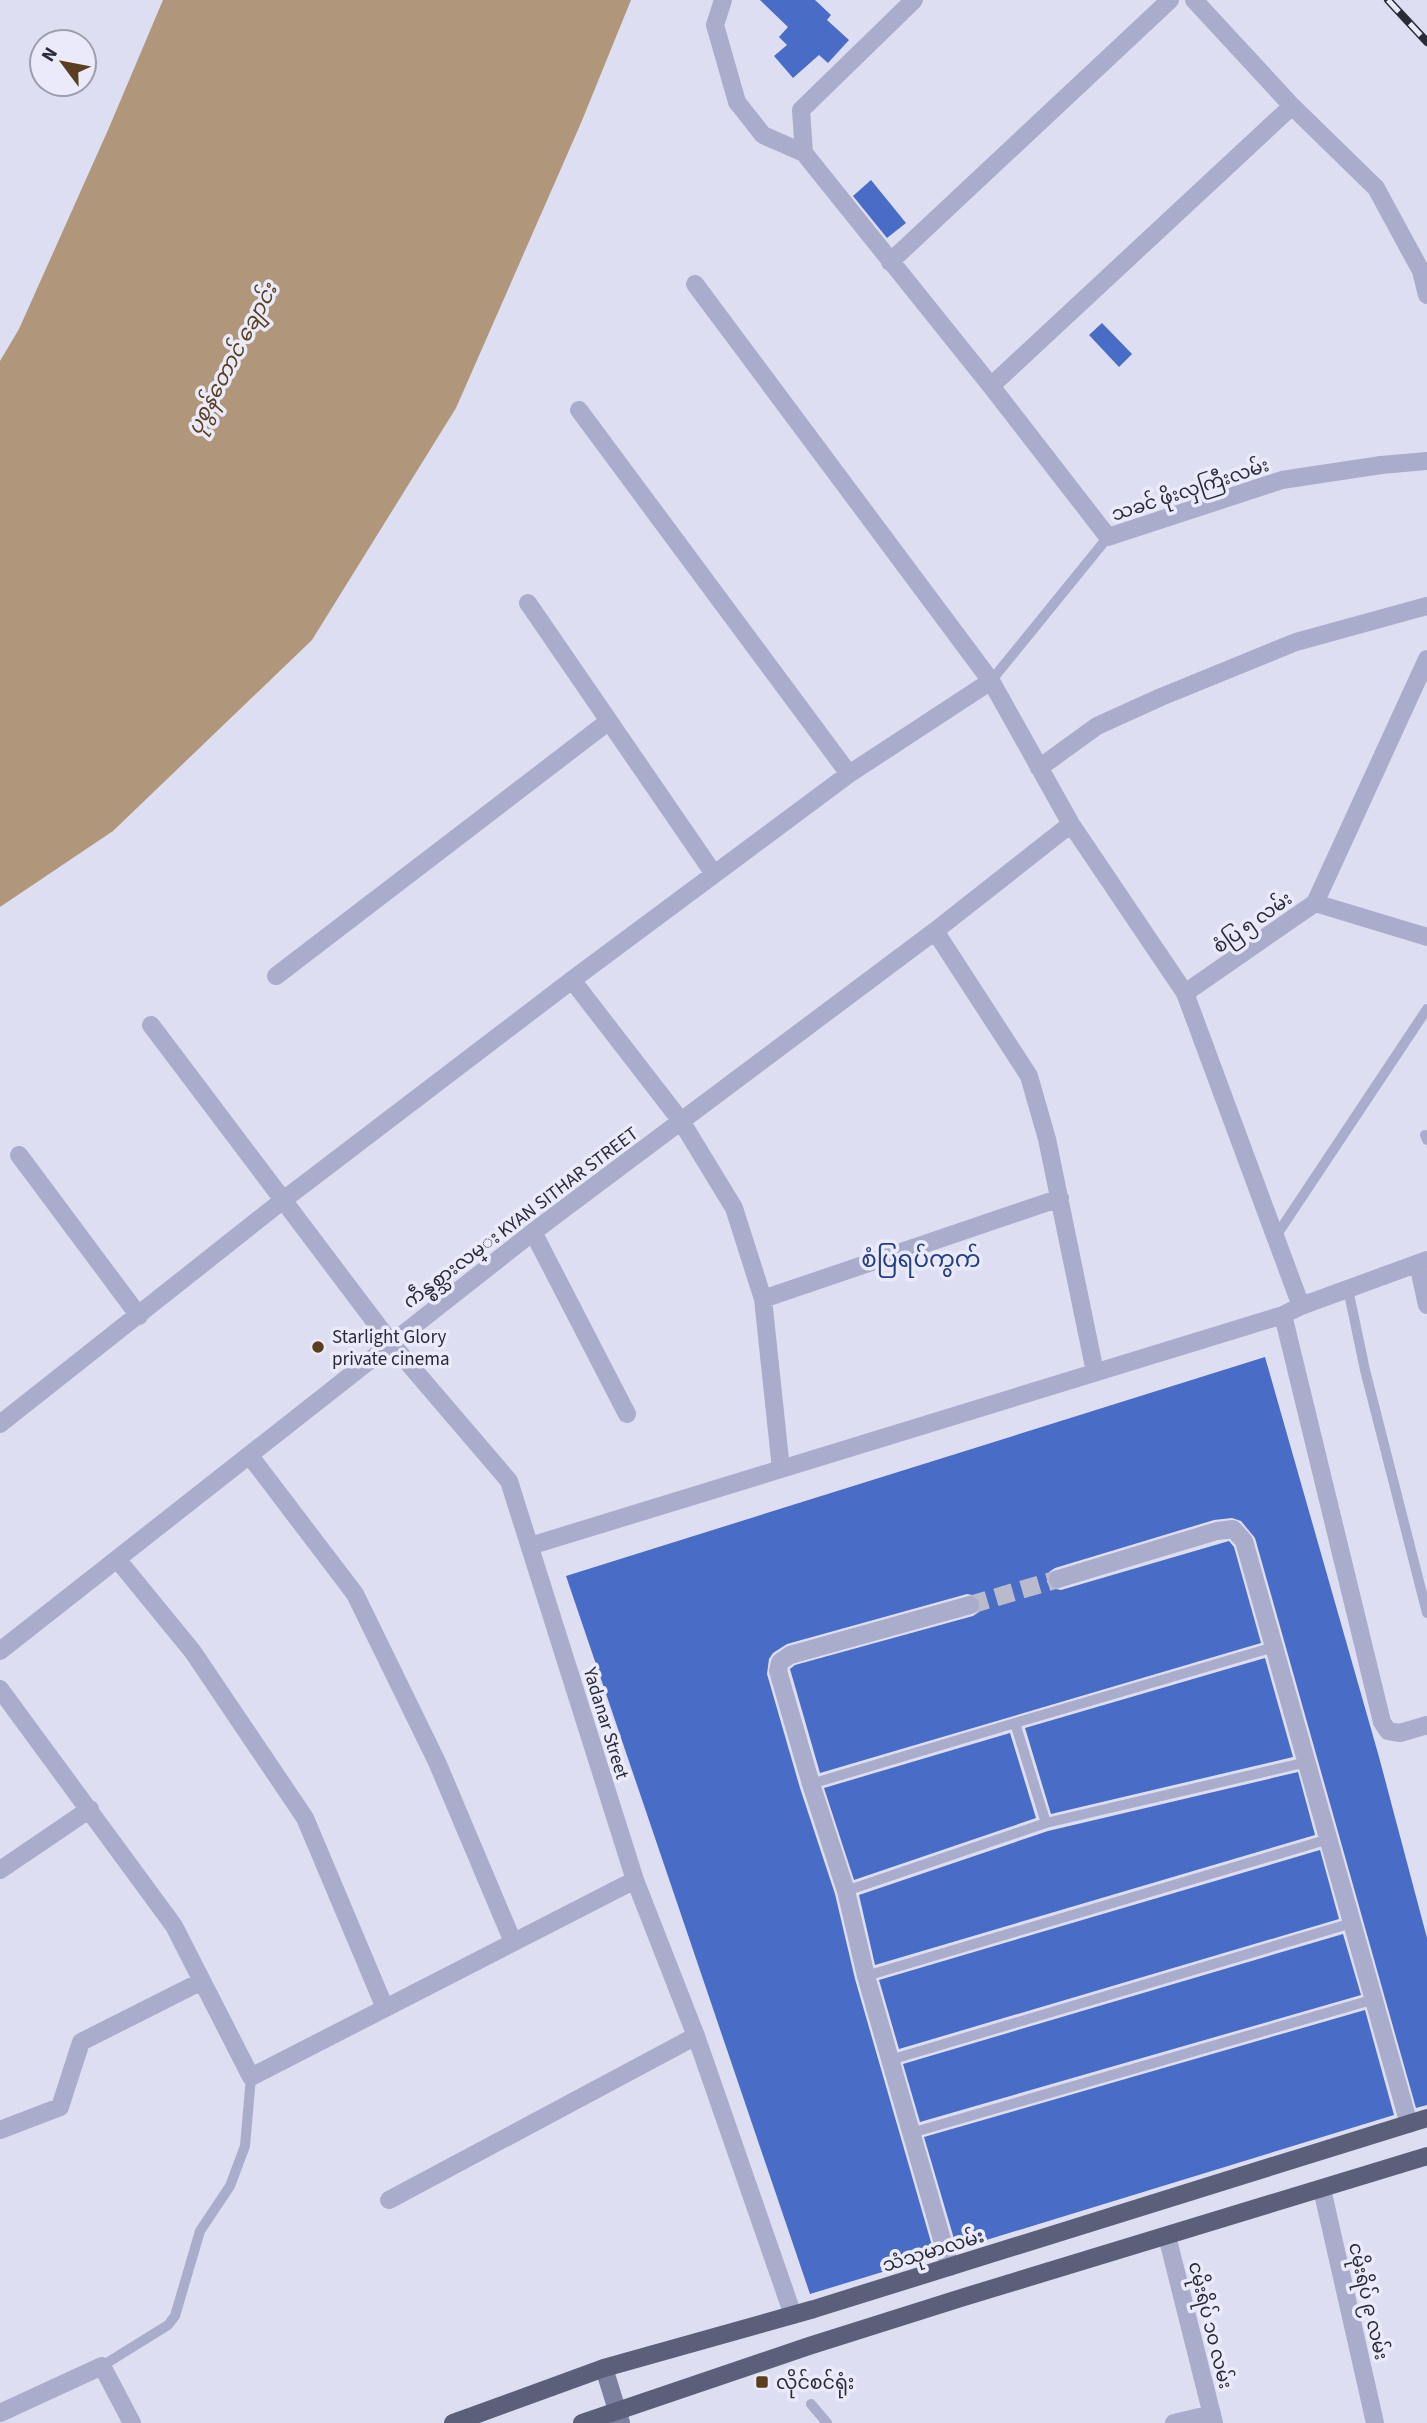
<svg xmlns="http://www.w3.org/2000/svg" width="1427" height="2423" viewBox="0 0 1427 2423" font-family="'Source Sans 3','Noto Sans Myanmar',sans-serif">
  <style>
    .water { fill: #b0977c }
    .building { fill: #496cc6 }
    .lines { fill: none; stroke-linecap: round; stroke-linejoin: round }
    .street-tunnel { stroke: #babacd; stroke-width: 18; stroke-dasharray: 18 9; stroke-linecap: butt }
    .lane { stroke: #a9accb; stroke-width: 10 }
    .street { stroke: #a9accb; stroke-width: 18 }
    .secondary { stroke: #7b809f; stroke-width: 18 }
    .primary { stroke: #5a607a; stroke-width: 18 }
    .rail-casing { stroke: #292c38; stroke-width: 8 }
    .rail { stroke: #eaeafa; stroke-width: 5; stroke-dasharray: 16; stroke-linecap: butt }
    .poi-dot { fill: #5a3e1e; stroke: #eaeafa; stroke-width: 2.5 }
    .labels { text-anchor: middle; stroke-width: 7; stroke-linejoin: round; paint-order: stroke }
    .street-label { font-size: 19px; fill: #292c38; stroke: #eaeafa }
    .poi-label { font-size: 19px; fill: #292c38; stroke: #eaeafa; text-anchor: start }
    .water-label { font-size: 21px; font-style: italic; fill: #5a3e1e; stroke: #eaeafa }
    .quarter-label { font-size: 23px; fill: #223f87; stroke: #eaeafa }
  </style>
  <rect width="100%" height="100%" fill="#dedef2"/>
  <!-- water -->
  <path class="water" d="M163,0H631L581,123L456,408L312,640L113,831L0,907V361L19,329L108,130Z"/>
  <!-- building -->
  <path class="building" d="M760,0H815L831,15L827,20L849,40L828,63L819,55L793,78L774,56L787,45L779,37L788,27Z
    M871,180L906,223L887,238L853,196Z
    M1102,323L1132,354L1119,367L1089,335Z
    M1265,1357L1379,1757L1427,1938V2105L1416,2108L1255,1538L1241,1521L1232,1518L1214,1520L1055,1568L1049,1572L1047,1582L1051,1588L1061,1590L1229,1541L1234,1547L1261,1643L820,1773L790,1669L795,1665L973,1616L979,1612L981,1603L977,1596L967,1594L787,1644L773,1653L769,1659L767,1674L800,1788L835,1894L855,1979L935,2256L810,2294L566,1576Z
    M1265,1658L1293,1757L1051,1814L1025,1728Z
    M1010,1733L1036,1818L854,1880L824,1788Z
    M1298,1772L1315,1835L875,1965L859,1895L1048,1831Z
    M1320,1850L1339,1919L899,2049L879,1980Z
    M1343,1934L1361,1995L920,2122L903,2064Z
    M1365,2010L1394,2115L957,2249L924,2137Z"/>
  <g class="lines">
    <!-- street-tunnel -->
    <path class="street-tunnel" d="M970,1605L1058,1579"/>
    <!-- lane -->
    <path class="lane" d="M991,681L1108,537
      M1425,1135L1427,1140
      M1276,1236L1427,1009
      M1348,1289L1365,1370L1427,1613
      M1015,1723L1274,1647
      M811,1784L1015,1723L1046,1823
      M846,1891L1046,1823L1307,1762
      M866,1976L1329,1839
      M890,2060L1352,1923
      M911,2133L1375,1999
      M102,2366L168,2325L175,2316L200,2231L230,2186L245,2146L251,2077
      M811,2404L827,2423"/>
    <!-- street -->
    <path class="street" d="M723,0L715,25L737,102L763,135L804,153L991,386L1108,537L1282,480L1381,465L1427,461
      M1194,0L1292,106L1376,188L1421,271L1427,295
      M804,153L801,110L914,0
      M890,262L1170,0
      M695,284L991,681L1071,824L1185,993L1301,1306
      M991,386L1292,106
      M579,410L849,774
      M528,603L714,874
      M1039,768L1097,726L1161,697L1296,642L1427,606
      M1315,903L1427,659
      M935,931L1029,1076L1047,1139L1095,1372
      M276,976L609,721
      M572,980L681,1121L734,1208L763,1299L781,1469
      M1185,993L1315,903L1427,937
      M151,1025L391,1343L509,1481L635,1880L696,2036L793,2315
      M19,1155L139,1316
      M533,1232L627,1414
      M1418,1264L1427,1305
      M763,1299L1060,1198
      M1283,1315L1382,1722L1388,1731L1400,1733L1427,1725
      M0,1424L282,1201L572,980L849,774L991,681
      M250,1456L355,1594L437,1762L513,1942
      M530,1546L1283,1315L1301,1306L1427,1260
      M117,1559L193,1652L305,1818L385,2008
      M1058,1579L1217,1531L1233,1529L1244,1541L1409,2124
      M0,1651L533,1232L935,931L1071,824
      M0,1689L174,1926L251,2077L635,1880
      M0,1870L90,1809
      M0,2130L60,2107L81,2042L202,1981
      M1322,2189L1375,2423
      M389,2200L696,2036
      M1167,2236L1214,2423
      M950,2267L866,1976L846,1891L811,1784L778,1671L780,1662L790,1655L970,1605
      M0,2413L102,2366L132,2423
      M1174,2423L1212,2414"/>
    <!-- secondary -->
    <path class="secondary" d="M604,2368L621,2423"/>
    <!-- primary -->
    <path class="primary" d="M453,2423L604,2368L814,2309L1427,2118
      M582,2423L809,2346L961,2298L1427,2156"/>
    <!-- rail casing -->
    <g class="rail-casing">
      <path id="rail" d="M1388,0L1427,42"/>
    </g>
    <!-- rail -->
    <use href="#rail" class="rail"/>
  </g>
  <!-- markers -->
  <g class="poi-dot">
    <circle cx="318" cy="1347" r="7"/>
    <rect x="755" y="2375" width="14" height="14" rx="3.5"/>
  </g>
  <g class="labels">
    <!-- street labels -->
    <g class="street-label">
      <text transform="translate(1190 489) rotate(-18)" y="7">သခင် ဖိုးလှကြီးလမ်း</text>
      <text transform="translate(1252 922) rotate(-35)" y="7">စံပြ ၅ လမ်း</text>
      <text transform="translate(520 1217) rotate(-37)" y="7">ကဵန္စစ္သားလမ္း KYAN SITHAR STREET</text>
      <text transform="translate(607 1723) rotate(73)" y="7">Yadanar Street</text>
      <text transform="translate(933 2250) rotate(-17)" y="7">သံသုမာလမ်း</text>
      <text transform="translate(1369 2301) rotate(77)" y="7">ငမိုးရိပ် ၉ လမ်း</text>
      <text transform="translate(1211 2325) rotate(76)" y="7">ငမိုးရိပ် ၁၀ လမ်း</text>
    </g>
    <!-- poi labels -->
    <g class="poi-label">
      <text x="332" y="1343">Starlight Glory<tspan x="332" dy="22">private cinema</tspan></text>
      <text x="776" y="2389">လိုင်စင်ရုံး</text>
    </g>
    <!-- water labels -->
    <g class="water-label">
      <text transform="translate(232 359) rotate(-62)" y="7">ပုစွန်တောင် ချောင်း</text>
    </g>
    <!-- quarter labels -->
    <g class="quarter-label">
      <text x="921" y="1267">စံပြရပ်ကွက်</text>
    </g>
  </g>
  <!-- north arrow -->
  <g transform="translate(63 63) rotate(302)"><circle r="33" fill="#eaeafa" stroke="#9d9eac" stroke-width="2"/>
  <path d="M0-5L12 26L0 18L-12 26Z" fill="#5a3e1e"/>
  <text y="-10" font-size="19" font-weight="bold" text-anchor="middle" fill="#292c38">N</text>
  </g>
</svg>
